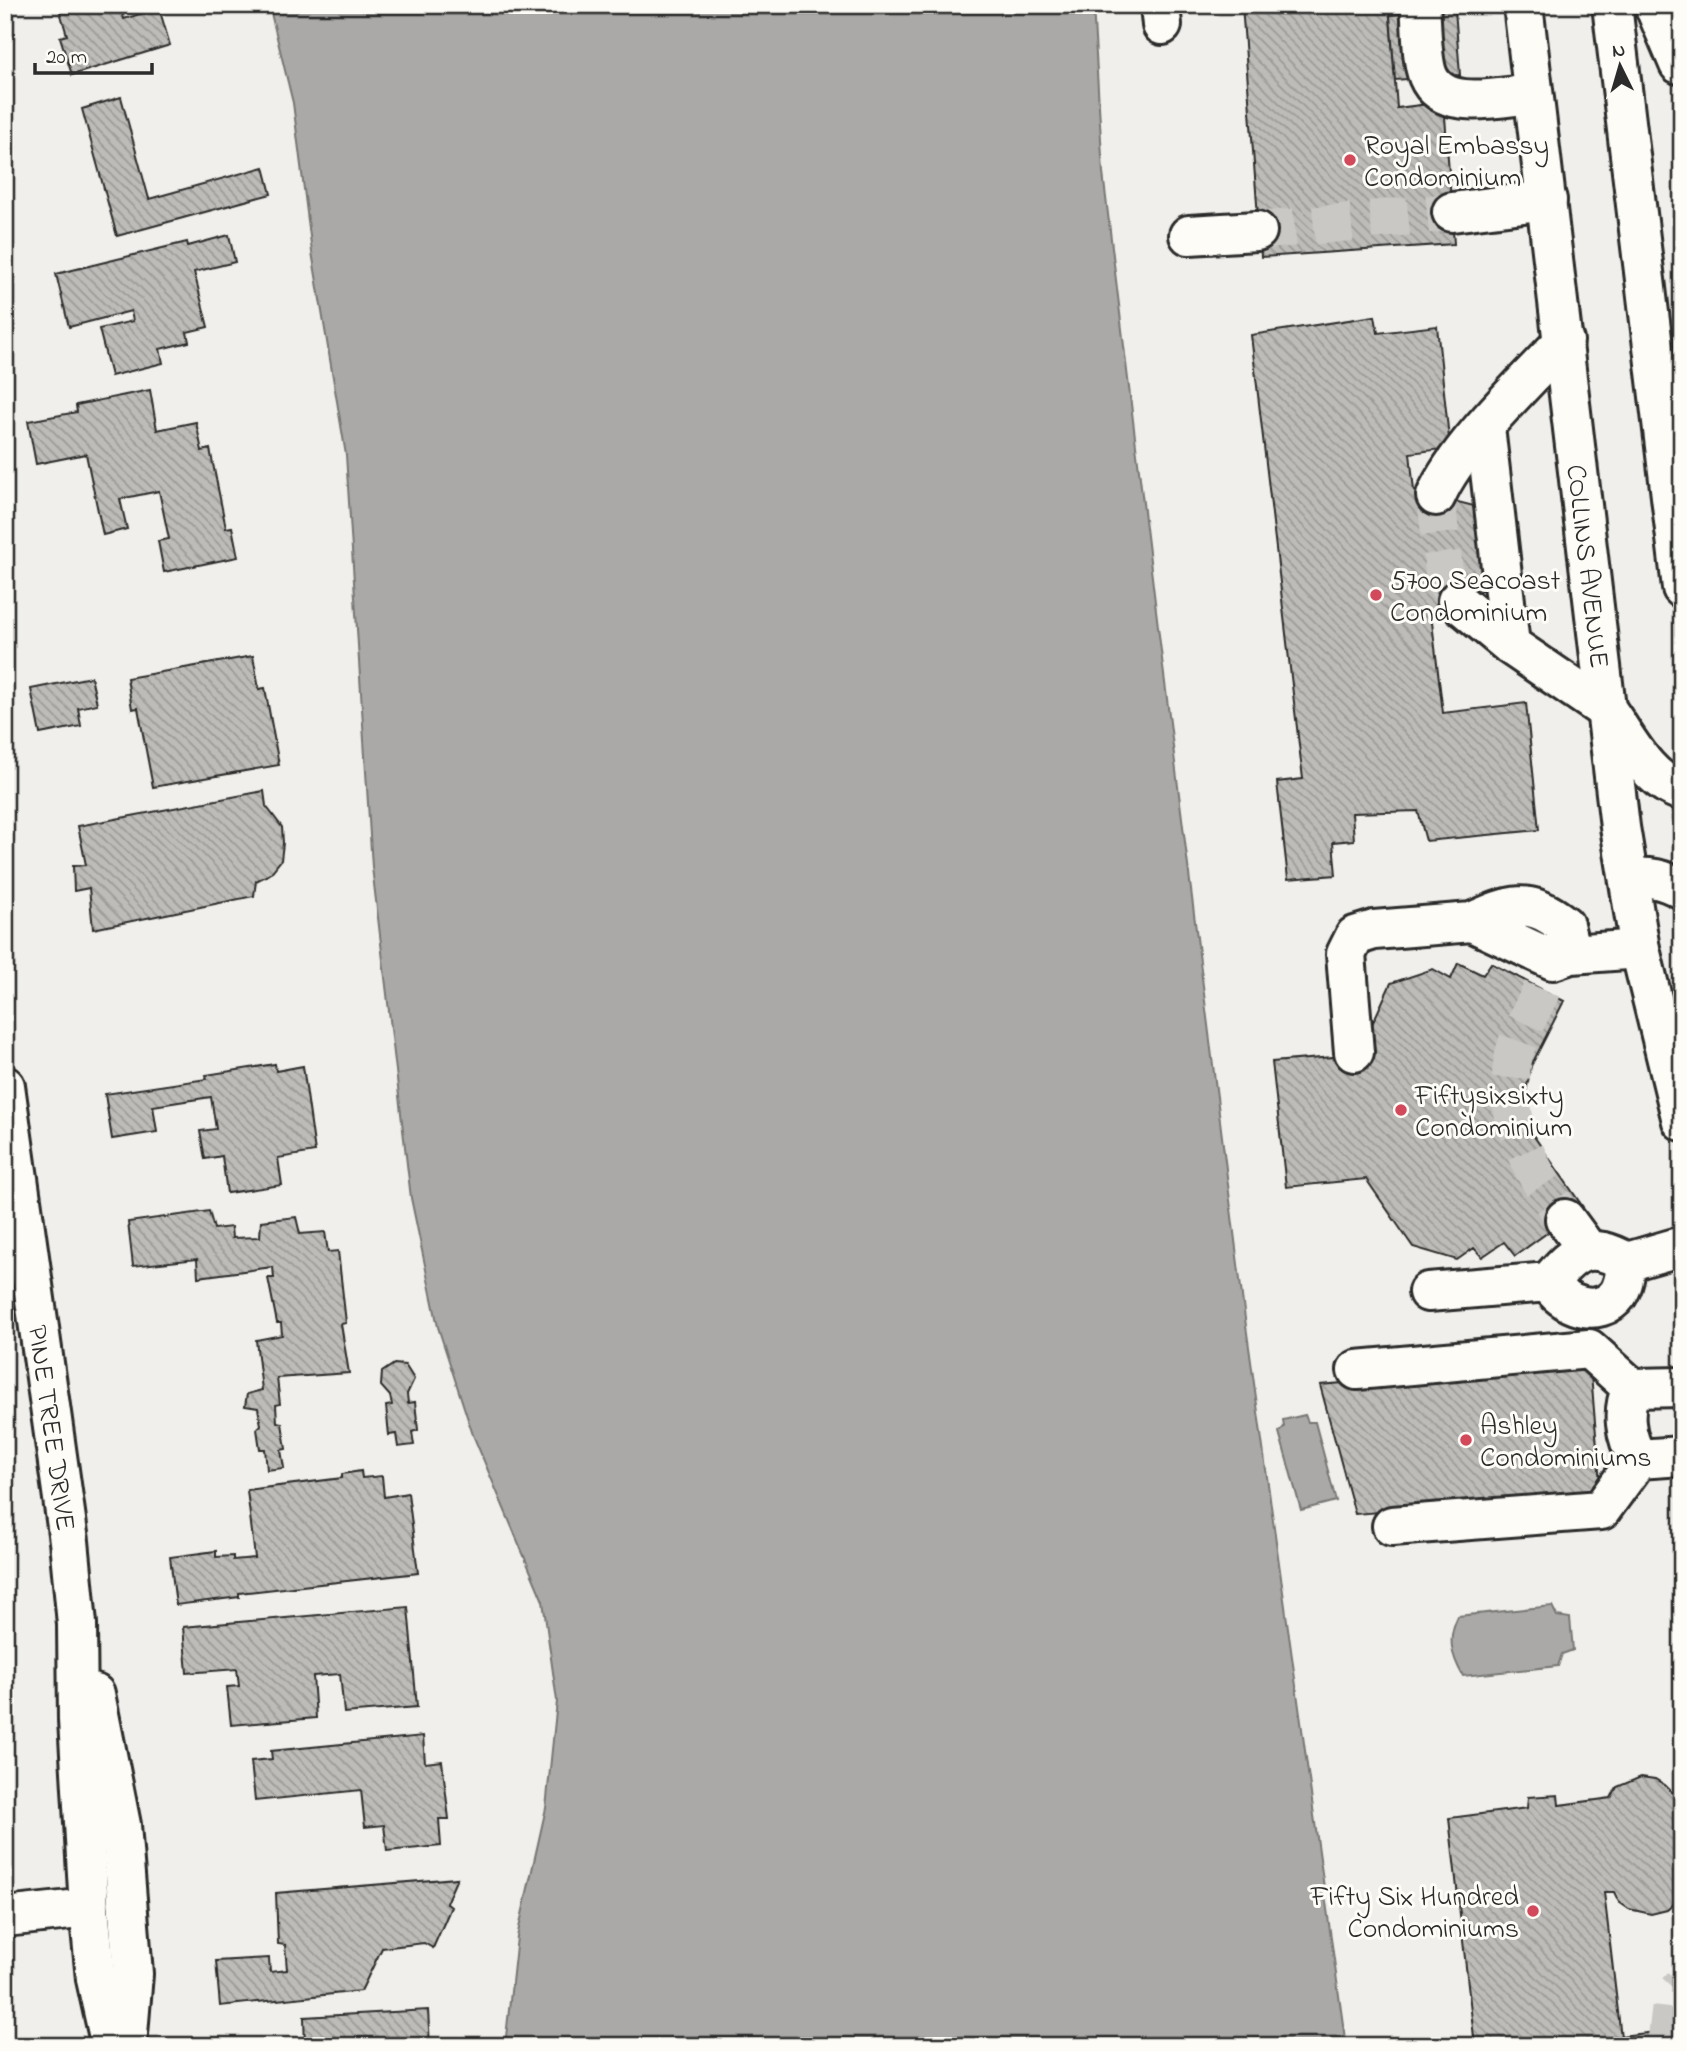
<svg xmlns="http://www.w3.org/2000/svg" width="1687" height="2051" viewBox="0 0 1687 2051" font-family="'Indie Flower',sans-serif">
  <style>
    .water { fill: #aaa9a7; stroke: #777775; stroke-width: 2 }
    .building { fill: url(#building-back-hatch); stroke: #2b2b2b; stroke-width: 2 }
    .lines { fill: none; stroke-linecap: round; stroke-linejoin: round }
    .minor-tunnel { stroke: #c9c8c5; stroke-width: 38; stroke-dasharray: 38 19; stroke-linecap: butt }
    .minor-casing { stroke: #2b2b2b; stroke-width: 44 }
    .major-casing { stroke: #2b2b2b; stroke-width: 44 }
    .minor { stroke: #fdfcf7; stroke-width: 38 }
    .major { stroke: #fdfcf7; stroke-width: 38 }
    .poi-dot { fill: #d1495b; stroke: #fdfcf7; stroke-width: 2.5 }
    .labels { text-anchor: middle; stroke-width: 6; stroke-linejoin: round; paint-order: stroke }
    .poi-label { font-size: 28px; fill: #2b2b2b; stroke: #fdfcf7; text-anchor: start }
    .street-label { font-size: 28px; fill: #2b2b2b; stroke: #fdfcf7 }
  </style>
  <defs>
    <pattern id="building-back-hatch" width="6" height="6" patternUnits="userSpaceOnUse" patternTransform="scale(1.75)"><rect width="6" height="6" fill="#bdbcb8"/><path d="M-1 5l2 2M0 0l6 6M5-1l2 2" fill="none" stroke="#9a9996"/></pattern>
  </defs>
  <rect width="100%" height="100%" fill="#f0efeb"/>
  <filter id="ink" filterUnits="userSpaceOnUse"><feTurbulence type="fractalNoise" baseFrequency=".0143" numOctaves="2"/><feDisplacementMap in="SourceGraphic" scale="14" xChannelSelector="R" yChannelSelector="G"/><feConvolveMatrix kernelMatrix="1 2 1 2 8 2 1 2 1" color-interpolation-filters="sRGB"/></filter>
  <g filter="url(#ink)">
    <!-- water -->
    <path class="water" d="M269,5H1093L1103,173L1160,643L1243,1304L1346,2046H505L517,1937L546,1808L557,1701L543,1601L473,1435L438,1327L411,1198L372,867L346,455L312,252L293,103Z
      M1305,1415L1308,1422H1315L1336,1501L1301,1510L1279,1432L1284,1427L1283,1420Z
      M1552,1606L1557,1616L1570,1618L1573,1650L1562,1654L1558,1666L1463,1676C1451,1655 1447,1638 1458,1616Z"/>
    <!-- building -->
    <path class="building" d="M58,5H120L124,19L159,8L170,45L72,75L60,37L67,35Z
      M1242,5H1389L1397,108L1444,102L1454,244L1261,257Z
      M1455,9L1460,75L1395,80L1390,15Z
      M121,97L149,199L264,167L271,194L117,236L82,109Z
      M229,235L235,262L194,272L208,327L187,332L189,342L160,349L163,363L111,376L99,329L133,321L131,311L69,327L56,274L187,242L188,246Z
      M1375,316L1378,333L1437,326L1450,448L1410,453L1414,491L1474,506L1486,588L1431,614L1443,713L1526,703L1539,830L1426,841L1418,811L1352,813L1354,840L1333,842L1336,875L1288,879L1277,782L1303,779L1251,335Z
      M150,390L157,430L196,422L202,451L210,449L226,528L232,527L238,557L164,572L158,541L169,539L159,491L120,499L127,529L103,535L86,454L36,464L28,421L77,412L76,405Z
      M253,656L259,689L265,688L279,765L153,787L138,708L132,709L127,678Z
      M91,677L97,704L78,708L81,726L40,734L31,689Z
      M264,791L266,806L282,827L283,843L281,860L270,874L256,881L254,896L93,929L89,888L74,891L73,866L86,865L78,826Z
      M1458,963L1483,975L1491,963L1564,1001L1531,1066L1524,1102L1531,1132L1583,1207L1515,1256L1504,1242L1482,1257L1474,1248L1457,1260L1413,1247L1366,1179L1286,1187L1272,1062L1358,1055L1391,983L1433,969L1451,979Z
      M275,1064L276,1071L303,1066L315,1152L278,1158L282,1185L227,1193L222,1156L205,1159L200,1131L216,1129L211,1097L153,1106L157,1132L112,1139L105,1094L207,1079L206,1075Z
      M209,1211L214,1229L231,1227L232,1238L260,1237L261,1221L296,1217L300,1234L325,1232L328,1252L338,1251L346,1323L341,1324L349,1373L277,1378L280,1404L276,1405L277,1422L282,1423L286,1449L281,1450L284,1468L267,1470L265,1449H260L257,1429L261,1425L258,1408L245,1406L247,1394L262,1390L256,1340L282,1335L281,1323H277L268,1278H274L273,1267L198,1277L197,1259L133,1266L128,1222Z
      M1590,1362L1601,1495L1355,1514L1320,1385Z
      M394,1364L405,1365L414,1379L407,1394L408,1403L415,1402L418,1430L412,1432L414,1445L398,1447L396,1434L389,1435L386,1406L392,1405L390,1396L381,1386L382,1372Z
      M361,1471L362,1478L382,1476L384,1497L408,1493L418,1573L239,1593V1597L176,1605L170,1557L216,1551V1557L233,1556V1560L255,1558L247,1490L342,1478V1474Z
      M408,1607L417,1707L344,1713L340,1674L313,1676L316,1718L231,1725L227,1687L239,1686L237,1669L187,1673L183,1627Z
      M423,1736L425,1763L442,1761L449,1819H439L441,1846L387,1851L384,1825L365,1827L361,1790L255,1801L251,1761L272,1759L271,1751Z
      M1641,1777L1655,1779L1665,1785L1682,1802V1897L1667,1910L1651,1914L1629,1909L1619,1902L1614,1892H1604L1622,2046H1475L1449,1818L1527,1808L1528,1797L1558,1795L1559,1805L1611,1798L1617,1787Z
      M457,1878L446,1903L451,1907L433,1948L424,1943L382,1948L361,1991L220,2006L216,1961L269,1958L270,1972L287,1970L285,1945L278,1944L276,1893Z
      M428,2010L430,2046H305L304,2017Z
      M1682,2029V2046H1622L1621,2036Z"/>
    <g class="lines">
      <!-- minor-tunnel -->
      <path class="minor-tunnel" d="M1257,231L1452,212
        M1436,496L1445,581L1457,601
        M1542,989C1532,1011 1517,1036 1513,1059C1502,1120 1531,1171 1565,1219
        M1666,2046L1672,1996L1682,1985"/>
      <!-- minor casing -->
      <g class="minor-casing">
        <path id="minor" d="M1160,5L1162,25
          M1420,5C1422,24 1421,59 1428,76C1443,113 1503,96 1533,94
          M1452,212L1547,200
          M1189,235L1257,231
          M1485,427L1510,645
          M1436,496C1456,448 1527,381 1564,341
          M1457,601L1510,645L1607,711
          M1472,922C1510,905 1529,896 1564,925L1571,954L1640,949
          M1354,1052L1346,954L1355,936L1374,930L1472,922L1553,960L1571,954
          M1565,1219L1587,1249
          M1549,1282C1575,1250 1589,1241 1627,1262
          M1428,1292L1549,1282C1561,1305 1599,1320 1618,1294C1624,1285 1625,1273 1627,1262L1682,1246
          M1357,1370L1589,1349L1632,1388L1682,1387
          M1632,1388C1621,1411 1625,1437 1638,1459
          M1392,1526L1601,1510L1638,1459L1682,1456
          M5,1917L89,1908"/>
      </g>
      <!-- major casing -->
      <g class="major-casing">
        <g id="major">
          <path id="s1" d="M1523,5L1620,827L1640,949L1682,1121"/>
          <path d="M1612,5L1682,588"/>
          <path d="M1654,5L1679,64"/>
          <path d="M1609,713C1628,740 1648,781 1682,791"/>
          <path d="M1629,878C1650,876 1663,879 1682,889"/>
          <path id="s2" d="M5,1086L69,1541L77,1624L78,1720L89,1908L96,1979L111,2046"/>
          <path d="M95,1694L121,1825L133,1974L127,2046"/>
        </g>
      </g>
      <!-- minor -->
      <use href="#minor" class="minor"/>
      <!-- major -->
      <use href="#major" class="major"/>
    </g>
  </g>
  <!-- markers -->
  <g class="poi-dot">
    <circle cx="1350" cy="160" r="7"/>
    <circle cx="1376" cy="595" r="7"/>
    <circle cx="1401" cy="1110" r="7"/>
    <circle cx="1466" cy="1440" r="7"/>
    <circle cx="1533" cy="1911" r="7"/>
  </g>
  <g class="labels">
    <!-- poi labels -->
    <g class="poi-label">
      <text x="1364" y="154">Royal Embassy<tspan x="1364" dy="32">Condominium</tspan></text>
      <text x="1390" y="589">5700 Seacoast<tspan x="1390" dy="32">Condominium</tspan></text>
      <text x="1415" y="1104">Fiftysixsixty<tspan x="1415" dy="32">Condominium</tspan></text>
      <text x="1480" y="1434">Ashley<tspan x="1480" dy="32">Condominiums</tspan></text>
      <text x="1519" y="1905" text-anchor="end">Fifty Six Hundred<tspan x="1519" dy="32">Condominiums</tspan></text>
    </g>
    <!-- street labels -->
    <g class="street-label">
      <text dy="10" stroke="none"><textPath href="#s1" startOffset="565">COLLINS AVENUE</textPath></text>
      <text dy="10" stroke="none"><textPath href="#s2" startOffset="345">PINE TREE DRIVE</textPath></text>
    </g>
  </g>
  <!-- margin -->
  <rect width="1687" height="2051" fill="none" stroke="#fdfcf7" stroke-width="28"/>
  <rect x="14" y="14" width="1659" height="2023" fill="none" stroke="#2b2b2b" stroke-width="2.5" filter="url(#ink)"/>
  <!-- north arrow -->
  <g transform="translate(1620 66) rotate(355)" stroke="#fdfcf7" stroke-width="5" paint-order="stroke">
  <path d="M0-5L12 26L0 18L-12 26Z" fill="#2b2b2b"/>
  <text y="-10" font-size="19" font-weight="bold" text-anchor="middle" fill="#2b2b2b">N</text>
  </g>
  <!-- scale -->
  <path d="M35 63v10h117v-10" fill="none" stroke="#2b2b2b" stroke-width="3.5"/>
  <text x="46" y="63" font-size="21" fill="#2b2b2b" stroke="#fdfcf7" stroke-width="5" paint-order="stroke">20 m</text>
</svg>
